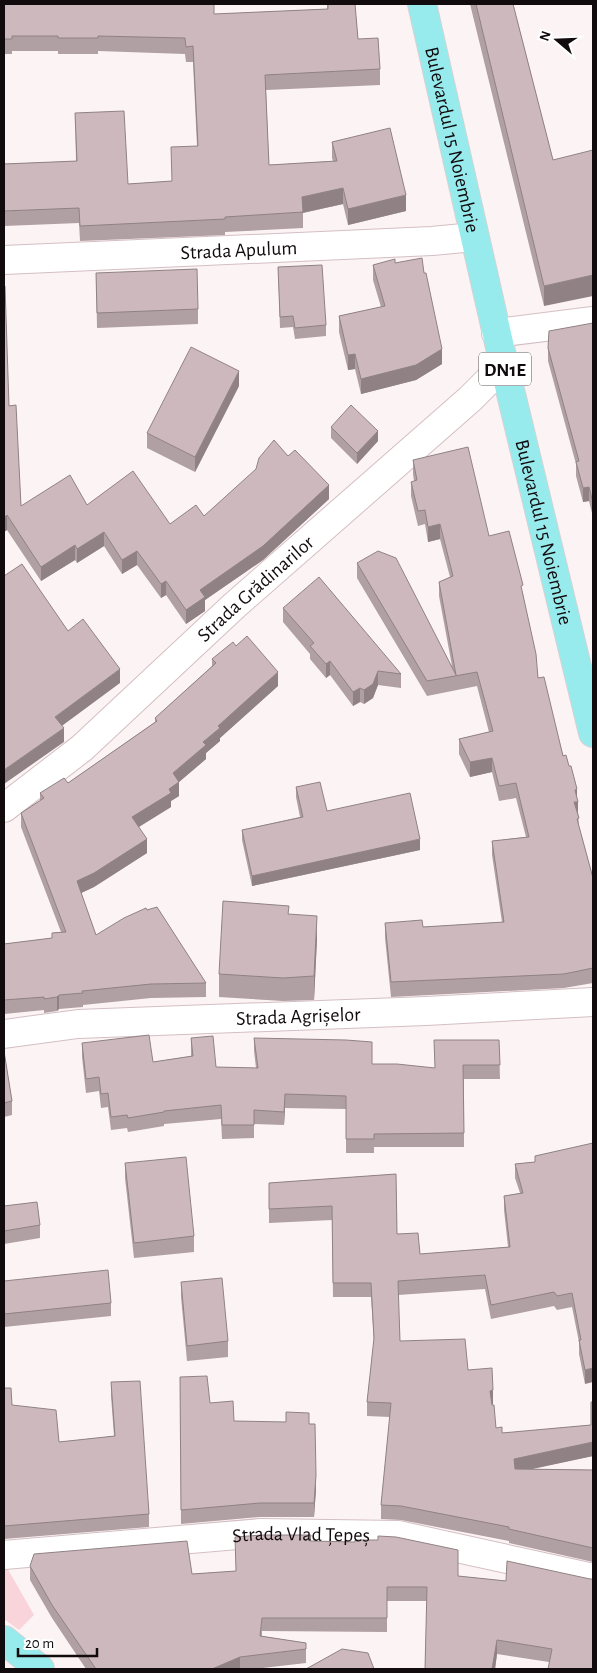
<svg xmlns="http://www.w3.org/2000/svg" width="597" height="1673" viewBox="0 0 597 1673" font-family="'Alegreya Sans',sans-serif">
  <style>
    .green { fill: #f9d4db }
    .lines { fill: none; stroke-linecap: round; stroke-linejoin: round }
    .minor-casing { stroke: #d4bfc3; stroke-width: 30 }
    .primary-casing { stroke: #d4d3d3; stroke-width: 30 }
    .minor { stroke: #fff; stroke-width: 28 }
    .primary { stroke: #98ebed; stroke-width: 28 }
    .wall { fill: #b09fa3 }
    .shaded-wall { fill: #908284 }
    .building { fill: #cdb9bd; stroke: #908284 }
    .labels { text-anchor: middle; stroke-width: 4.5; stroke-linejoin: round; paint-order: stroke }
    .shield { fill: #fff; stroke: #595456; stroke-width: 1 }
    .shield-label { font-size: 19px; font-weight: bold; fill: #120b0d }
    .street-label { font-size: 20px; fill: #120b0d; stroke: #fff }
  </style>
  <rect width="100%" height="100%" fill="#fcf3f5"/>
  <!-- green -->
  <path class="green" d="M4,1566H6L34,1615L19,1630L4,1619Z"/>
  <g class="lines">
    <!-- minor casing -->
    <g class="minor-casing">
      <g id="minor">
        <path id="s1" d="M4,260L432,241L474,237"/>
        <path d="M496,333L593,321"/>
        <path id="s2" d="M4,808L82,748L235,605L470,399L504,365"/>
        <path id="s3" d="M4,1034L78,1024L426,1011L593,1002"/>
        <path id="s4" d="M4,1555L261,1533L398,1535L593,1578"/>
      </g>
    </g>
    <!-- primary casing -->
    <g class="primary-casing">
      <g id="primary">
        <path id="s5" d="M422,4L504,365L593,733"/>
        <path d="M4,1640L40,1669"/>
      </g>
    </g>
    <!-- minor -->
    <use href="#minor" class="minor"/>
    <!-- primary -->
    <use href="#primary" class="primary"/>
  </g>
  <!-- wall -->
  <path class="wall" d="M4,4L214,14L327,9V4H355L358,39L380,69V85L266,90L269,165L333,161L332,158V142L406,211L348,225L343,204L303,213V228L225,232V235L80,241L79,223L4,226V164L76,161L75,113L128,184L172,181L197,146L193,62H186L185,54L98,51V54H58V51H12V54H4Z
    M470,4H513L553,160L544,306Z
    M395,263L424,273L442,364L416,380L361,394L355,369L348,370L339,332V316L381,307L373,280V265Z
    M278,267L326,325V336L295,339L293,327L280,328Z
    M96,273L198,309V324L97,328Z
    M4,286L9,406L21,506L87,505L170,524L204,516L329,499L263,560L205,600V611L186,624L166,595L161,598L137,565L122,574L104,546L77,563L75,560L41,581L7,530L4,532Z
    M593,323V517L589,501L583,502L576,476V464L548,361V348Z
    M239,386L195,472L147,448V433Z
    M331,427L378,441L357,464L331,438Z
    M413,460L489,536L523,594L538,678L577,797L579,827L593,878V983L564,988L391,997L385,938V923L423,927L502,922L492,855V841L526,837L516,798L499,801L492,772L470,777L459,754V739L489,732L477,686L427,696L357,578V563L452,666L439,596V582L450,577L440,539L428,542L425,524L418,526L411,496V482L414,481L413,474Z
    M283,608L401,674V688L378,685L373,698L364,704L360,702L353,706L330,675L326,678L310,659V654L283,622Z
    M212,659L278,686L220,738V741L206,753V759L179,782V796L171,801V807L139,827L147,853L94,887L81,893L96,935L206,983V997L151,998L83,1005V1007L59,1009L57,1011L44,1013V1010L4,1014V944L52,938V933L61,932L21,827V813L40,801V793L68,783L155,722V718L212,666Z
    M296,787L327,811L420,850L252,886L242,840V830L300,817L296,797Z
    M289,914L317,939L314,1000L283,1001L219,997V974Z
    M191,1038L216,1067L256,1068L254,1051V1038L372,1064L435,1068L499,1040L500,1079H464V1147H374V1153H346V1109L285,1108L284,1125L254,1124V1138L222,1139L221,1119L164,1124V1126L128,1132L127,1128L111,1130L108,1107L101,1108L99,1091L86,1093L82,1057V1043L153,1062L191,1056Z
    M4,1051L12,1101V1115L4,1117Z
    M592,1072H593V1094L592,1086Z
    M593,1143L585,1384L579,1354V1342L572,1307L557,1310L554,1306L491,1319L485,1289L398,1295L400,1341L468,1370L493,1404H492L496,1428L502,1433L591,1425L593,1402V1456L530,1469L593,1470V1562L509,1543V1541L401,1520L381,1519V1505L390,1417L367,1416V1402L374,1343L371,1297H333L332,1220L269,1223V1183L396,1174L397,1234L420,1254L508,1247L504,1210V1196L520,1193L515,1178V1164L535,1162Z
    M125,1163L194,1236V1252L134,1258L125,1178Z
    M4,1206L40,1225V1238L4,1244Z
    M4,1281L111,1303V1316L4,1327Z
    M181,1282L228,1341V1357L187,1361L181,1297Z
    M180,1377L210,1403L234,1421L309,1424L316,1489L314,1517H260L181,1524Z
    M111,1382L149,1514V1527L4,1539V1388L12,1405L59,1442L114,1436L111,1396Z
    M311,1541L458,1576L506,1581L590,1579L549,1662L497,1654L495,1669H425L427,1601H387V1632L262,1631V1636L306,1643V1663L254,1669H86L52,1618L30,1580V1566L192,1574L236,1571Z"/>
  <!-- shaded-wall -->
  <path class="shaded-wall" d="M343,188V204L302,213V197Z
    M406,195V211L348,225V209Z
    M593,275V296L544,306V286Z
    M442,349V364L416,380L361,394V379Z
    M355,354V369L348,370V355Z
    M239,371V386L195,472V457Z
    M378,431V441L357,464V453Z
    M329,485V499L263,560L205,600V611L186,624V610L200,590Z
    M589,487V501L583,502V488Z
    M7,515V530L4,532V518Z
    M440,524V539L428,542V527Z
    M104,532V546L77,563V549Z
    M75,545V560L41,581V567Z
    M137,551V565L122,574V560Z
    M166,581V595L161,598V584Z
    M330,661V675L326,678V664Z
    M120,669V683L55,731V717Z
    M378,671V685L373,698L364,704V690Z
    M278,672V686L220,738V741L206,753V759L179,782V796L171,801V807L132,831V817L218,726Z
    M360,688V702L353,706V692Z
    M64,728V742L4,784V770Z
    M492,758V772L470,777V762Z
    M577,789V802H578V816L574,817L575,790Z
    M147,839V853L94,887L77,895V881Z
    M420,839V850L252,886V876Z
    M317,916V939L314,1000V976Z
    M59,995V1009L57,1011V997Z
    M285,1094V1108L284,1125V1112Z
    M593,1368V1382L585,1384V1370Z
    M493,1390V1404L490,1405V1391Z
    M593,1442V1456L514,1473V1459Z
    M316,1475V1489L314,1517V1503Z
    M497,1640V1654L495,1669H492Z
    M240,1657V1669H212Z"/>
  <!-- building -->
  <path class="building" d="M4,4H214V14L328,9V4H355L358,39L378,38L380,69L265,75L269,165L337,161L332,142L390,128L406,195L348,209L343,188L302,197L303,212L225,217V219L80,226L79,208L4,211V164L77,161L75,113L124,111L128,184L172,181L171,147L198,146L193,46L186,47L185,38L98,36V38H58V36H12V39H4Z
    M476,4H513L553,160L593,150V275L544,286Z
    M422,258L424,273H426L442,349L416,365L361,379L355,354L348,355L339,316L385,306L373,265L395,259V263Z
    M322,265L326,325L295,328L293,316L280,317L278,267Z
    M197,269L198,309L97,313L96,273Z
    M4,286H5L9,406L16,405L21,506L70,475L87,505L133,471L170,524L196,505L204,516L256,469L259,458L274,440L288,456L295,450L329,485L263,546L200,590L205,597L186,610L166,581L161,584L137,551L122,560L104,532L77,549L75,545L41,567L7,515L4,518Z
    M593,323V503L589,487L583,488L576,462L579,461L548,348L549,331Z
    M191,347L239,371L195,457L147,433Z
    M351,405L378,431L357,453L331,427Z
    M468,447L489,536L509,531L523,585L521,586L536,654L538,678L544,677L563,756L566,755L569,766H571L577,789L575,790L578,802H574L579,818L577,819L593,878V968L564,974L391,982L385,923L422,920L423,927L504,922L492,841L529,837L516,783L499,786L492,758L470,762L459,739L493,731L477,672L427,681L357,563L378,551L396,558L456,675L439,582L453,576L440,524L428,527L425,510L418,511L411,482L417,480L413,460Z
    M22,564L68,631L83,619L120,669L55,717L64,728L4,770V576Z
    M319,577L401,674L378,671L373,684L364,690L360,688L353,692L330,661L326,664L310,646L314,643L283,608Z
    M247,636L278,672L218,726L220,728L203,742L206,745L173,773L179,782L169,789L171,793L132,817L147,839L94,873L77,881L96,935L124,918L146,908L147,910L157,907L206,983L151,984L82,991L83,993L59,995L57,997L44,999V997L4,1000V944L52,938V933L66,932L21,813L44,798L40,793L64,778L68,783L157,721L155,718L216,663L212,659L233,642L236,646Z
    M320,782L327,811L410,793L420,839L252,876L242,830L303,817L296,787Z
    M223,901L289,906L288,914L317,916L314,976L283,978L219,974Z
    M149,1035L153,1062L193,1056L191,1038L213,1036L216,1067L258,1068L254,1038L346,1040L372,1042V1064H397L435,1068L434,1040H499L500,1065H463L464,1133L374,1134V1139H346V1096L285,1094L284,1112L254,1110V1125H222L221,1105L164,1111V1112L128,1118L127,1115L111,1117L108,1093L101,1094L99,1077L86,1079L82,1043Z
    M4,1051L12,1101L4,1103Z
    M593,1143V1368L585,1370L579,1340H581L572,1293L557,1296L554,1292L491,1305L485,1275L398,1281L400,1341L465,1339L468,1370L492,1368L493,1390L490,1391L492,1405H494L496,1428L502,1427V1433L591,1425V1402H593V1442L514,1459L515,1469L593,1470V1548L509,1529V1527L401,1506L381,1505L391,1403L367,1402L374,1338L371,1283H333L332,1206L269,1209V1183L396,1174L397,1234L418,1233L420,1254L510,1247L504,1196L523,1193L515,1164L535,1162V1156Z
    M186,1157L194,1236L134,1243L125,1163Z
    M37,1202L40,1225L4,1231V1206Z
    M108,1270L111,1303L4,1314V1281Z
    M222,1278L228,1341L187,1346L181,1282Z
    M207,1376L210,1403L233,1401L234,1421L286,1422V1412L309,1413V1424H315L316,1475L314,1503H260L181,1510L180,1377Z
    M140,1381L149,1514L4,1526V1388H11L12,1405L56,1410L59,1442L115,1436L111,1382Z
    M262,1535H311L310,1541L355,1542V1540H378V1536L396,1537L458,1550V1576L506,1581L507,1561L590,1579H593V1669H548L552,1649L497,1640L492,1669H425L427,1587H387V1618H262L260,1636L306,1643V1649L240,1657L212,1669H96L52,1605L30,1566L34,1554L187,1541L192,1574L236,1571L235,1537Z
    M342,1649L368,1653L374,1669H306Z"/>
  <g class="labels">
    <!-- shield labels -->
    <rect class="shield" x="479" y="352.5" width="52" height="33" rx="4"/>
    <g class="shield-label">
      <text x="505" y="376">DN1E</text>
    </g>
    <!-- street labels -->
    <g class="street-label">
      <text dy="7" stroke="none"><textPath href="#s5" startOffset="139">Bulevardul 15 Noiembrie</textPath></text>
      <text dy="7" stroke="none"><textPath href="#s1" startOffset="235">Strada Apulum</textPath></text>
      <text dy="7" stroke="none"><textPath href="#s5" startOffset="542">Bulevardul 15 Noiembrie</textPath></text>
      <text dy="7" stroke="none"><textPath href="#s2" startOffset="334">Strada Grădinarilor</textPath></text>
      <text dy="7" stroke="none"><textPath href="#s3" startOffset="295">Strada Agrișelor</textPath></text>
      <text dy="7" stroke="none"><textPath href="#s4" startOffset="298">Strada Vlad Țepeș</textPath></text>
    </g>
  </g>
  <!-- border -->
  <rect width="597" height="1673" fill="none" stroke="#120b0d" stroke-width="10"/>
  <!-- north arrow -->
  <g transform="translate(557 40) rotate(289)" stroke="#ffffff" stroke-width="4" paint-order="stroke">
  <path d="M0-4L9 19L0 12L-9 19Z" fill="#120b0d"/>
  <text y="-8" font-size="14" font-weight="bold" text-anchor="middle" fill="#120b0d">N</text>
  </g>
  <!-- scale -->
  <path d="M18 1648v8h79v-8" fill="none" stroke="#120b0d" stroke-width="2.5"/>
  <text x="25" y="1648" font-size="15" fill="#120b0d" stroke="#ffffff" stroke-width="4" paint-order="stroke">20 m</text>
</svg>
